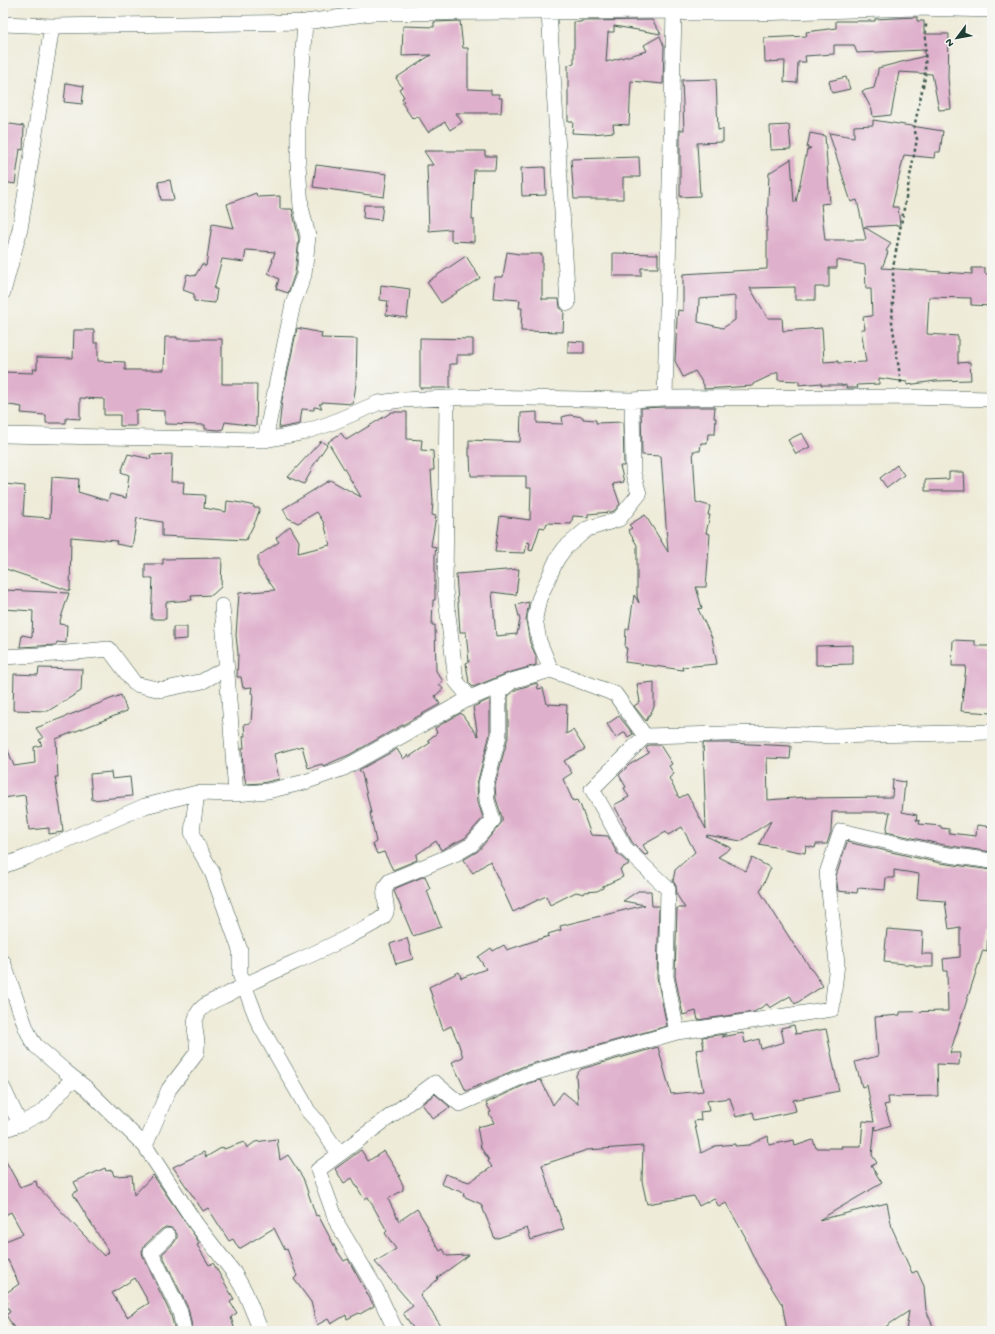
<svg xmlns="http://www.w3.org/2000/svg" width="995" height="1334" viewBox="0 0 995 1334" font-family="'Gochi Hand',sans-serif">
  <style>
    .building { fill: #dfb0cc; fill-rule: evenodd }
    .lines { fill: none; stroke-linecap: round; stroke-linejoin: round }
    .street-casing { stroke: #3e574d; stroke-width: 16 }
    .path { stroke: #3e574d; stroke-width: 2.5; stroke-dasharray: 3 3; stroke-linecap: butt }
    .street { stroke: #fff; stroke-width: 15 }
  </style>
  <rect width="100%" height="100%" fill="#f6f6f2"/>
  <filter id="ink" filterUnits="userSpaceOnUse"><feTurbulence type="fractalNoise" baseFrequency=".025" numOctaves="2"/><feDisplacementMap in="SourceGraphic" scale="8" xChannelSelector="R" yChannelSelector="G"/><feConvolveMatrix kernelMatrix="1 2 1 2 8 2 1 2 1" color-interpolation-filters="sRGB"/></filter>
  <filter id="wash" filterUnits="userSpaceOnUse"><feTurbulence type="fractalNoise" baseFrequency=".012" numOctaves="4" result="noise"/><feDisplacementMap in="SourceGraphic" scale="16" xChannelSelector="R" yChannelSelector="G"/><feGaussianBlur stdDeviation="0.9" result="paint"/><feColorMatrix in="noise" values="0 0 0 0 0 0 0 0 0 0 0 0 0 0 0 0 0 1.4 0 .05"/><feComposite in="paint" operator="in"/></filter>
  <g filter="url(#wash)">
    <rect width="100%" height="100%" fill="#eeebd8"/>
    <g id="blocks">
      <!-- building -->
      <path class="building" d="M917,17V21H924V34H949L948,78L951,109L939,110L932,74L899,72L891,115L873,117L872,110L862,91L874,88L878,71V68L925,56L924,50L857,53L854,45H834V54L805,56L806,62H798L797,83L784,82L785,61L765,62L764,38L807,36L806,32L836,28V21H875V19Z
        M652,20L661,34L614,26V32H608L606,62L647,51L644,45L660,36L664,46L663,84L631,81L629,125L613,124L614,132L592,134L572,133L573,122H568V65L574,64V22H581V21Z
        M460,21L463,48H468V89L491,90V94H499V98H502L501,113H456L462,122L450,130L445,122L428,132L418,116L414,118L413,117L412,118L402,103L404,102L402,98L404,97L399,89L402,87L396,78L431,55L402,56L403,26L434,27V22Z
        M846,77L850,89L832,93L829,81Z
        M716,79L718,130L723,129V142L697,143L700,196L680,197V130H684L682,80Z
        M66,83L84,86L82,104L64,102Z
        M873,120L943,131L940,152H935L934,158L904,155L892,207H898L900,225L864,227L891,243L886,251L888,252L882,268L972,274V268H985V274H992V306L971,305V298L929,297L927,334L958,336V363L970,362L971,380L935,381L907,385V382L879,378V384L857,385L858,388H846V385L842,386V385H821V383L799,385V381L778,380V372L753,384V386L704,389V385L695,371L683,377L675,361L677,318L678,310L683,311V274L767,269V226L769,173L791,159L794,202H796L807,150L811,148H807L810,133L825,136L830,203L821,204L825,240H866L857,200L851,202L829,133L854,137V126L873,125ZM837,260L865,265L866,289H871L872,316L863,317L865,329H861L866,362L838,363V361L824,362L822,328L783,331L782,318H768L750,288L795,287V300H815V287H829V268H837ZM735,296V320L723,328L698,322L699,299Z
        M3,123L24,126L23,150L20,149L15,184L3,182Z
        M789,125L791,149L771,150L770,126Z
        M424,151H485V156H496L495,170H474L472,219H474V242L451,241V229L429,231L427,165H433Z
        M639,157L640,177H623V199H574L571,159Z
        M316,165L387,174L384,197L313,187Z
        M545,167L546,195L522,196L521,168Z
        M170,180L174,200H161L158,182Z
        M256,193L257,197L280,196V209H292L299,239L295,273L288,293L276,289L279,279L268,273L273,261H272L275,252L246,250L244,262L222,259L214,289H217L215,303L194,301V294L183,290L187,274L195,276L202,264L206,266L212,224L234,228L227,204Z
        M364,205H383L381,220L363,218Z
        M507,252L519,254H542V299H559L560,308L564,311L563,332L521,331L522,308H519L520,300L493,298L495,277H503Z
        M613,253L658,254V268H641V276H613Z
        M466,256L480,278L441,303L427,282Z
        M381,285L410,289L407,318L386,315L388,301L380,300Z
        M297,328L322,333L321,338L357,339L356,384L353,404L322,402V404H319L322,408L314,407V410L302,409L300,424L279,428L282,400Z
        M74,330H94V343H98V361L125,362V370H164L165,337H177V339H222V384H257L256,426L225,422L223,429L219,430L205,429V425L165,424V411L136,410V426H120V415H104V399L80,398V419L66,418V423H46V415L21,413L22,407L3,404V372L34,373L33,369H37V357L73,358Z
        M420,338L473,339V355H457V364H450V388H420Z
        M568,341L584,342V353H568Z
        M665,407H715L714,418H716L715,434H708L707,443H701L700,451H693L696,502L710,506L708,515H710L706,533L710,534L706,587H696L702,608L698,609L712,638L717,664L682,667L683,670L625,662L627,648H625L626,629H629L634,595L639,603L637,596V545L628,530L632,528L629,525L645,515L668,552L661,456L642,455L641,408Z
        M392,412H407V439L422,440L421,450L433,451L434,470H431L433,502L432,515L436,516L431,546L436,547L435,555V600H433L432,625H435L436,671L443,681L439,684L443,689L435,696L440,704L349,755L323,766L322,764L308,768L302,746L274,754L279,779L262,783L246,784L243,769L242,748H244L243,736H245L244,724L251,723L253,694L251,693L252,687L243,688L241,677H237L238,654L236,635L239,593L275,590L258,566V556L279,542L276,538L290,526L299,541L298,553L330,545L324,523L317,512L298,523L288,518L283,509L330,480L361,497L328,442L341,433L346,440Z
        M537,412V423L563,424L562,417L570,415L583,417V419L596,420V423L623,422L624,466H620L624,482L613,484L620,504L614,511L610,512L588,514V517L573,516L571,524L547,523L545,528L540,527L532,551L529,550L530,543L527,542L525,553L495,552L500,516L530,520L531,488H526V476H471L470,456H469V440L520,442L521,413Z
        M802,433L810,447L796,454L788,440Z
        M321,441L327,445L311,469L312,470L304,484L288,477Z
        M128,454L151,459L150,455L172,454L171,482H184L183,494L205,495L204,508L226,512L227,501L242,503L254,506V508H260L256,520L246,540L162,536V522L137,518L132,547L116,544L117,541L71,537L70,591L3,568L4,484L25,486L23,516L50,518L52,477L79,479L78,492L108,501L110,494L126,498L129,475L121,472Z
        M897,465L904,475L887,488L880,478Z
        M949,472H964L965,491H925V480L949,479Z
        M222,558L221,587L212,595L191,596L192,600L166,602V619H151L153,578H145V564H163V559Z
        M519,569L516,595L492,592L496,636L517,634L520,620L516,605L529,602L526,620L530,643L536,656V665L508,673L473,687L469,683L466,663L469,662L466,632H460L456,574Z
        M5,590L69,593L59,624L67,625L66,643L57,642L56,645L20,647L22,635L32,637L33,611L4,609Z
        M173,627H187V639L173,640Z
        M953,640L975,641V646H992V713L961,711L966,666H952Z
        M853,645V664L816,665V646Z
        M39,668L82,669L81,691L48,711L13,710L14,674L38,675Z
        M654,682V707L646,721L634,706L640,702L637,684Z
        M537,683L538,689L543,688L547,704L567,705L566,734L573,730L585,749L564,761L572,773L563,779L573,801L577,800L579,805L580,804L591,835L608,836L617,853L629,864L620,869L623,877L603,886V888L597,891L585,892L584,894L576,892L550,905L546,896L513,912L490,861L473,873L463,860L478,851L502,822V817L496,799L495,785L508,737V696L517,689Z
        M121,695L127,711L56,739L58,777H55L61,813L63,832L49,834V828L29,830L25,795L3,798V740H4L14,766L35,763L34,747L42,745L39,740L43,738L36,728Z
        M490,699V734L477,784L478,802L483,818L465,838L441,850L436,841L416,855L417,860L393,870L384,852L377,854L373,844L376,842L370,813H371L362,774L359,770L397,749L403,759L408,755L409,757L430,743L428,740L437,733L435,728L461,713L478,736L473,707Z
        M619,716L633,734L628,737L625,732L616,738L607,724Z
        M703,743H730L791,746L790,759L767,758L768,800L806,797L805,798L892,797L893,780L905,782L902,812L917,815L916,820L920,821L919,824L941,826V828L949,829V833L976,836L977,825L992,827V852L944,845L886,832L890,812H832L831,832L827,844H816L815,848L806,846L805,853L759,844L771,821L741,841L707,835L706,836L731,848L718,857L746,871L752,858L771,868L760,891L796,948V947L823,986L795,1004L790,996L770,1008L767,1004L754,1012L698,1020L696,1011L683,1015L675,976L677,908H685L677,895L676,886L673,881L675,870L695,852L682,827L668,835L666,832L643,845L648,854L645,855L632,842L625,829L626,828L614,805L629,797L624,788L626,787L619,775L629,765L649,753L646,748L649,745H660L672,764L669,766L674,774L669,778L679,798L687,794L706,829Z
        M111,772L112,779L130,777L132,796L92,800L90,774Z
        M847,842L940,863L992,870V904L990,929H988L987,951L983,950L950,1053H960L959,1065L937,1064L938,1096L888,1097L889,1104L884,1105L891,1125L876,1130L875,1126L872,1155L877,1163L871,1166L882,1183L819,1220L887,1203L892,1228L912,1273L917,1271L924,1286L926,1310L935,1331H906L909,1311L879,1331H787L782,1303H781L757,1264L745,1239L746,1238L726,1203L719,1207L714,1198L699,1206L694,1196L647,1204L642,1181L643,1146L587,1150L542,1165L555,1207L556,1206L564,1229L531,1240L527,1228L495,1239L481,1204L463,1196L464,1193L441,1184L445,1174L469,1182L492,1167L488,1161L489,1160L481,1148L477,1127L494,1123L489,1113L491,1112L486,1103L529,1083L541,1080L553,1105L563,1092L578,1104L576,1075L581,1069L658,1047L671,1094L703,1091L696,1050L704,1049L702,1037L726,1034L722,1037L743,1033L745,1043L759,1039L761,1049L784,1042L781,1028L794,1025L796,1034L826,1029L839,1091L793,1100L796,1111L755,1120L753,1112L736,1117L730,1098L707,1101L709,1111L700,1112L701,1120L694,1121L701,1153L715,1146L735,1144V1146L749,1145L768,1136L769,1145L794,1140L795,1146L813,1140L816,1148H842L841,1146H861L863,1121L874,1122L867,1085L862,1087L855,1062L878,1056L875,1017L900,1015V1012L948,1011L947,971H944L943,959L960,957V927L949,929L945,901L917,899L919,874L894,870V878H886L885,890L858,888L857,893L838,891L836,876Z
        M425,876L430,889L427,891L441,927L413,936L394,891L396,888Z
        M638,891H651L652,906H659L657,977L667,1026L524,1066L466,1091L452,1062L463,1057L458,1042L451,1026L443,1030L429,987L459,972L461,978L486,969L478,957L491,948L493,951L504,945L507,950L549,936L548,934L561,930L560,926L645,905L623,901Z
        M887,929L923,932L922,954H933V967H915V965L884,962Z
        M407,938L413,959L396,964L390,944Z
        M435,1094L450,1107L433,1119L422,1104Z
        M277,1139L280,1160L288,1155L303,1178L316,1216L318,1215L336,1249L344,1261L348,1259L374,1306L360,1314L359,1313L347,1319L346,1315L331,1324L328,1319L317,1325L311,1302L294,1279L297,1276L287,1249L285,1250L274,1228L239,1249L233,1239L229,1241L208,1208L203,1211L173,1167L204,1152L206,1157L223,1147L224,1149L244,1142L247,1148L255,1142Z
        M361,1150L368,1161L384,1151L400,1176H398L403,1185V1190L388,1199L399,1221L417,1209L428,1227L427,1228L440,1251L443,1249L447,1256L469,1255L437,1278L438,1279L420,1295L441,1326L435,1331L431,1327L425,1331H415L403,1313L413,1306L375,1262L396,1249L385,1233L387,1231L368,1197L364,1199L352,1178L344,1183L335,1169Z
        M3,1156L20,1187L36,1181L37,1186L104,1256L109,1252L73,1194L78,1190L74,1182L105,1168L106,1171L112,1170L114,1176L132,1175L134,1195L153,1175L197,1239L199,1244L197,1245L209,1265L213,1263L234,1299L230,1302L237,1313L231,1317L235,1331H193L188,1308L162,1254L174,1243L177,1238V1234L174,1230L171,1228L166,1227L162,1229L145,1245L142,1251L143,1256L171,1315L175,1331H16L6,1315L10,1312L6,1304L8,1303L3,1295L19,1284L8,1260L3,1262V1242L23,1234L11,1212L3,1216ZM135,1278L149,1303L127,1317L112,1293Z"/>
    </g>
  </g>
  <g filter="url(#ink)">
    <use href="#blocks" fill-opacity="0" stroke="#3e574d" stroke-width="1"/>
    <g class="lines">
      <!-- street casing -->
      <g class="street-casing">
        <path id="street" d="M549,13L568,303
          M3,24L52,26L305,22L372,13L674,11L688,13H755L916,8L992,10
          M3,292L20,229L52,26
          M447,398L445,590L456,681L470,698
          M665,398L674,11
          M3,435L265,440L301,433L329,424L378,403L401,400L472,397L632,400L665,398L903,397L992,399
          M265,440L293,304L304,275L308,236L301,207L298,164V125L305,22
          M222,606L236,794
          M3,657L56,654L109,649L135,684L161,690L203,681L226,668
          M551,670L539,641L535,618L539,599L557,559L565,548L587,529L619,519L639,494L633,473L632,400
          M645,736L761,733L832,736L992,732
          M197,793L192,832L200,851L212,872L240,950V974L242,980L259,1024L303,1101L308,1111L316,1120L339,1154
          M3,866L27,857L145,806L197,793L236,794L268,791L305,782L344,768L470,698L511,681L551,670L615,694L645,736L592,789L625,848L668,889L666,977L677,1032L526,1075L460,1104L435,1083L318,1170L338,1225L376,1289L396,1331
          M3,962L26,1028L31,1039L36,1046L66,1072L86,1088L145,1146L196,1224L234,1273L245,1292L261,1331
          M677,1032L832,1009L837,963L827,873L841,831L942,854L992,861
          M3,1088L20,1124
          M3,1130L20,1124L43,1112L73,1078
          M145,1146L169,1089L196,1054C201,1041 190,1028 198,1013C204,1003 218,999 228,994C267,973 307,958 346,938C358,931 372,926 383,917C393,908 377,894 390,881L457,853L471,845L493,820L487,801L486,784L499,735V692L511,682
          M168,1236L151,1252L180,1312L184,1331"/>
      </g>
      <!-- path -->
      <path class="path" d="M901,383L892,322L893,301V267L917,139L914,128L925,77L926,23"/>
      <!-- street -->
      <use href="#street" class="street"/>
    </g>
  </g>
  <!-- margin -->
  <rect width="995" height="1334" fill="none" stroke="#f6f6f2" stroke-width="16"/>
  <!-- north arrow -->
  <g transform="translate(957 38) rotate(238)" stroke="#f6f6f2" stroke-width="3" paint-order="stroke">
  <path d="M0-3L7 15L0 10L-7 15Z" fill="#1f3d34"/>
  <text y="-6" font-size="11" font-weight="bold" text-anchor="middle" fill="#1f3d34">N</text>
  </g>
</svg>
